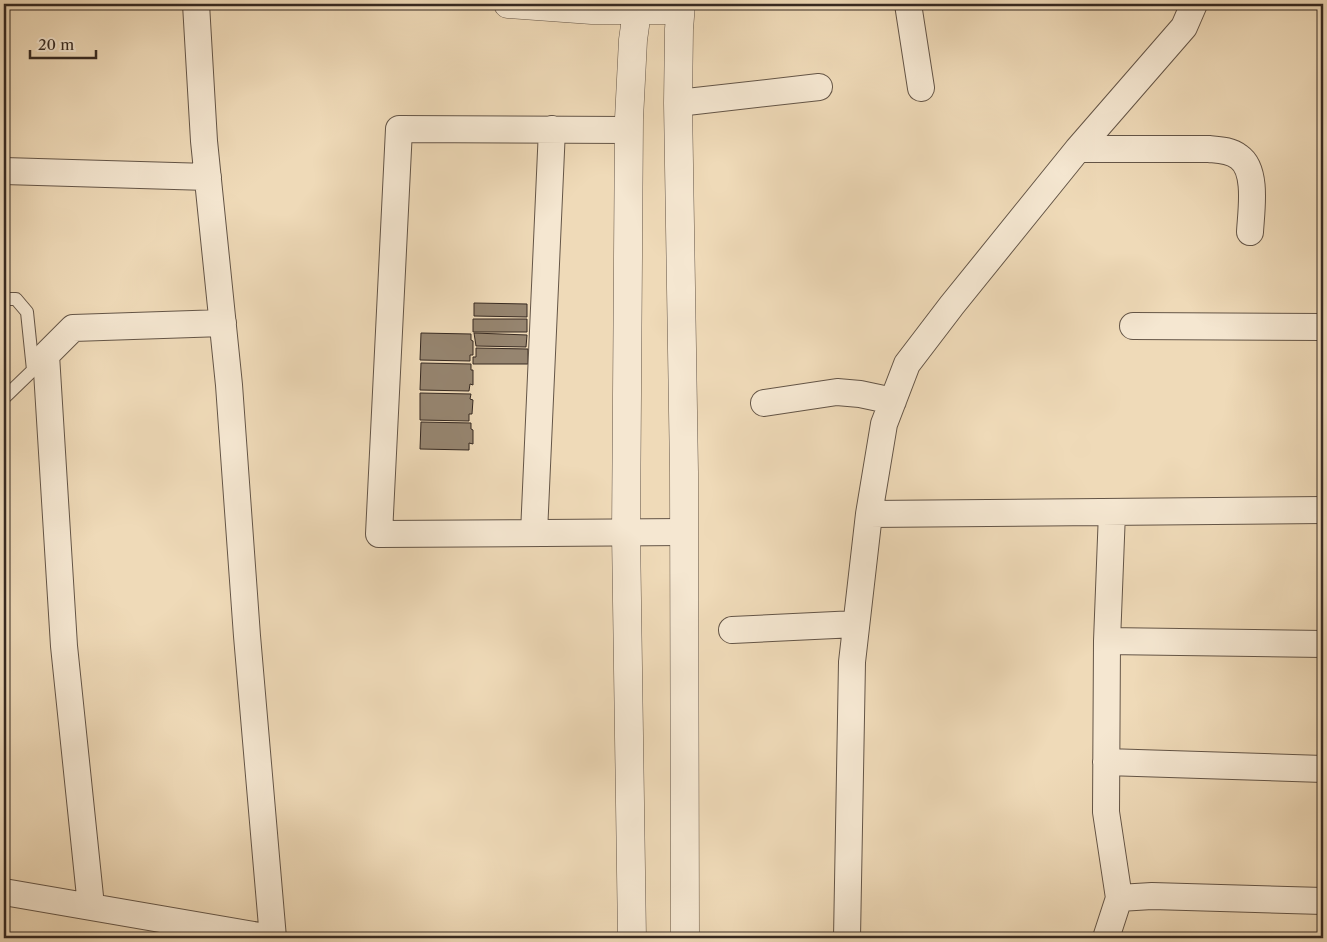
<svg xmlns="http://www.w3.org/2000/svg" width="1327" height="942" viewBox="0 0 1327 942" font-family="'Libre Caslon Text',serif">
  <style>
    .building { fill: #968570; stroke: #362921 }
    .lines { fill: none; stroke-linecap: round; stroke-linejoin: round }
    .service-casing { stroke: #645547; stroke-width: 14 }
    .minor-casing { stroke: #645547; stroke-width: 28 }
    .tertiary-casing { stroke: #645547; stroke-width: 29 }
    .service { stroke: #f5e7d1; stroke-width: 12 }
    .minor { stroke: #f5e7d1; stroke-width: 26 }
    .tertiary { stroke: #f5e7d1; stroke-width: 28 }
  </style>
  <rect width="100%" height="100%" fill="#efdab8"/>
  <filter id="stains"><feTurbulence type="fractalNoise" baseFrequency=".004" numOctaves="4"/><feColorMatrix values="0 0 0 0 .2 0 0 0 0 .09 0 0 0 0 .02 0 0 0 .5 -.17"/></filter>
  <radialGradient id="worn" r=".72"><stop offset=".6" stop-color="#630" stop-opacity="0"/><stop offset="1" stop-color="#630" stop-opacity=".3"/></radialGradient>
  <!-- building -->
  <path class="building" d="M474,303L527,304V317L474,316Z
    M473,319H527V332H473Z
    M421,333L471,334V340L473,341V355H470V361L420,360Z
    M474,333L527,335L526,347L476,346Z
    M476,348L528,349V364H473V357H476Z
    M421,363L471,364V370H473V385L470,384L469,391L420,390Z
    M420,393L471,394L470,399L473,400L472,414H469V421L420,420Z
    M421,422L471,423V429L473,430V444L469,443V450L420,449Z"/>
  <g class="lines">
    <!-- service casing -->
    <g class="service-casing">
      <path id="service" d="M4,299H16L27,312L33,370L4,398"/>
    </g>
    <!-- minor casing -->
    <g class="minor-casing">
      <path id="minor" d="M196,4L204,141L229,385L247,636L273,938
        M908,4L921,88
        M678,103L819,87
        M629,130L399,129L379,534L684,532
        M1078,149H1209C1219,150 1230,150 1239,157C1258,170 1251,212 1250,232
        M4,171L208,177
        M1133,326L1323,327
        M764,403L837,392L860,394L893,401
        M869,514L1323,510
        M534,533L552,129
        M732,630L856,624
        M1107,641L1323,644
        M1106,762L1323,769
        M4,892L271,938
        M1119,898L1152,896L1323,901
        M91,906L64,646L46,355L73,328L223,323
        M847,938L852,662L869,514L884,424L907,364L952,305L1078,149L1184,27L1194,4
        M1106,938L1119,898L1106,812L1107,641L1112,512"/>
    </g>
    <!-- tertiary casing -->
    <g class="tertiary-casing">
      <path id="tertiary" d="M508,4L592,10H680
        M681,4L679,29L678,103L684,472L685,938
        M632,938L626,533L629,119L633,40L638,4"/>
    </g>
    <!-- service -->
    <use href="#service" class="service"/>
    <!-- minor -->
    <use href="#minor" class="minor"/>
    <!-- tertiary -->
    <use href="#tertiary" class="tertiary"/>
  </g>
  <!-- margin -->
  <rect width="1327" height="942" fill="none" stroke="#efdab8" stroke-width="20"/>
  <rect x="5" y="5" width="1317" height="932" fill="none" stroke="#362921" stroke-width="2.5"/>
  <rect x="10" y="10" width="1307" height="922" fill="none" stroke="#362921"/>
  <!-- scale -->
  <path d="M30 50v8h66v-8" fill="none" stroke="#362921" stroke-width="2.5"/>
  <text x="38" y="50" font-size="15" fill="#362921" stroke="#f5e7d1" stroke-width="4" paint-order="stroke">20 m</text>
  <rect width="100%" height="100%" filter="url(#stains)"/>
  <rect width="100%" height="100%" fill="url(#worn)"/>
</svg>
